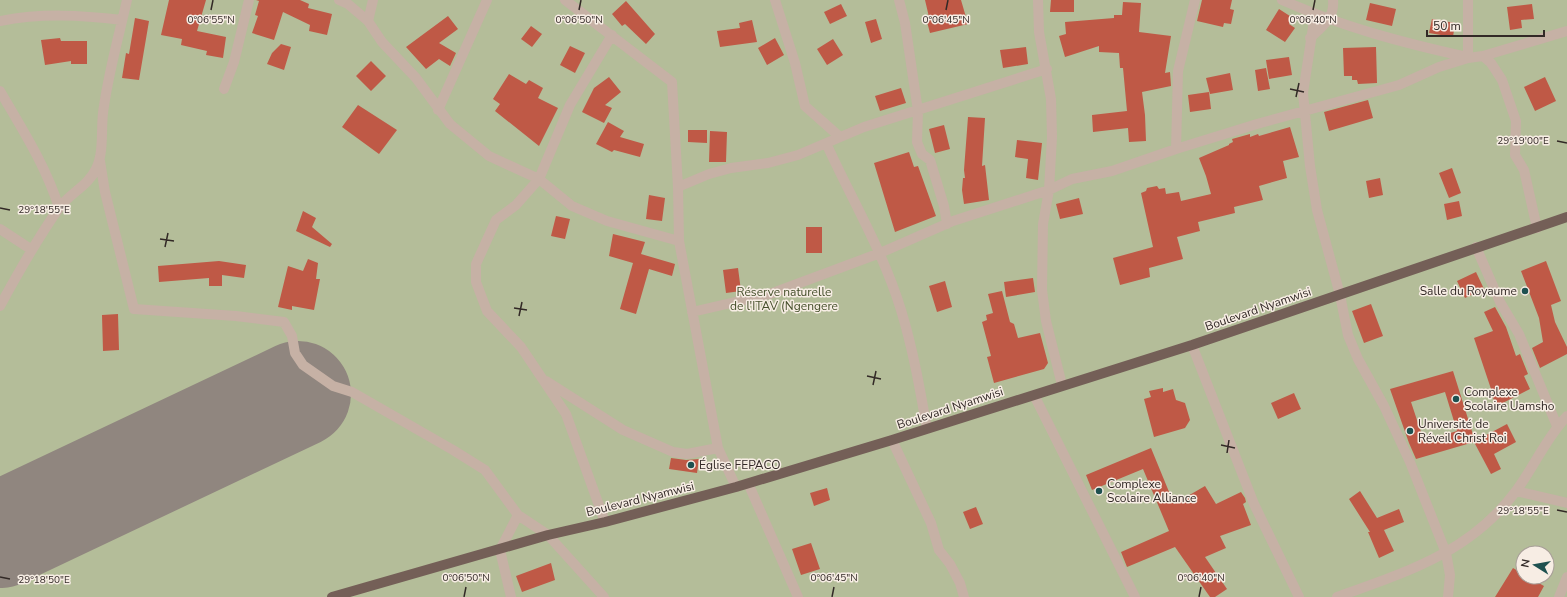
<svg xmlns="http://www.w3.org/2000/svg" width="1567" height="597" viewBox="0 0 1567 597" font-family="'Nunito Sans',sans-serif">
  <style>
    .green { fill: #b4bd99; fill-rule: evenodd }
    .lines { fill: none; stroke-linecap: round; stroke-linejoin: round }
    .runway { stroke: #90867f; stroke-width: 106 }
    .building { fill: #bf5946; fill-rule: evenodd }
    .minor { stroke: #c6b1a5; stroke-width: 10 }
    .major { stroke: #745f57; stroke-width: 10 }
    .ticks { fill: none; stroke: #322926; stroke-width: 1.5 }
    .poi-dot { fill: #1e5150; stroke: #f7ede4; stroke-width: 1.5 }
    .labels { text-anchor: middle; stroke-width: 3; stroke-linejoin: round; paint-order: stroke }
    .poi-label { font-size: 12px; fill: #322926; stroke: #f7ede4; text-anchor: start }
    .park-label { font-size: 12px; fill: #454f2b; stroke: #f7ede4 }
    .street-label { font-size: 12px; fill: #322926; stroke: #f7ede4 }
    .ticks-label { font-size: 10px; text-anchor: middle; fill: #322926; stroke: #f7ede4; stroke-width: 3; stroke-linejoin: round; paint-order: stroke }
  </style>
  <rect width="100%" height="100%" fill="#efe2d8"/>
  <!-- green -->
  <path class="green" d="M0,0H1567V597H0ZM1523,553H1547V577H1523Z"/>
  <g class="lines">
    <!-- runway -->
    <path class="runway" d="M0,535L298,394"/>
  </g>
  <!-- building -->
  <path class="building" d="M169,0H206L197,31L226,37L223,58L206,55L207,51L181,45L182,39L161,35Z
    M256,0H300L309,4L308,8L332,14L327,35L309,31L310,25L283,12L274,40L252,33L258,16L255,15L259,1Z
    M925,0H961L968,24L930,33L926,18L929,17Z
    M1051,0H1074V12H1050Z
    M1202,0H1232L1230,9L1234,10L1231,24L1224,23L1223,27L1197,21Z
    M626,1L655,34L646,44L625,24L622,26L612,14Z
    M1123,2L1141,3L1139,32L1171,36L1165,73L1170,72L1171,86L1142,92L1145,115L1146,141L1129,142L1128,128L1093,132L1092,115L1127,111L1123,68H1120L1119,53L1099,52V46L1065,57L1059,36L1066,34L1065,22L1114,18V15H1122Z
    M1370,3L1396,9L1392,26L1366,20Z
    M841,4L847,16L830,24L824,12Z
    M1532,4L1534,19L1521,20L1522,28L1510,30L1507,7Z
    M1279,9L1293,18L1289,24L1295,28L1285,42L1266,30Z
    M448,16L458,29L439,43L456,53L450,66L439,59L426,69L406,47Z
    M135,18L149,21L139,80L122,78L126,53L129,54Z
    M876,19L882,39L871,43L865,22Z
    M1432,19L1455,23L1453,37L1429,33Z
    M752,20L757,42L720,47L717,31L740,28L739,23Z
    M531,26L542,34L532,47L521,39Z
    M60,38L61,41H87V64H71V61L45,65L41,40Z
    M775,38L784,55L767,65L758,48Z
    M833,39L843,55L827,65L817,49Z
    M281,44L291,47L284,70L267,64L272,53Z
    M570,46L585,53L575,73L560,65Z
    M1026,47L1028,64L1003,68L1000,50Z
    M1376,47L1377,83L1358,84L1357,80H1352V76H1344L1343,48Z
    M1289,57L1292,75L1269,79L1266,60Z
    M371,61L386,76L371,91L356,76Z
    M1266,68L1270,89L1258,91L1255,70Z
    M1230,73L1233,90L1210,94L1206,78Z
    M509,74L526,84L529,80L543,88L538,98L558,108L539,146L495,111L500,104L493,99Z
    M609,77L621,92L605,105L612,108L604,123L582,112L594,88Z
    M1545,77L1556,101L1535,111L1524,87Z
    M901,88L906,103L880,111L875,96Z
    M1209,92L1211,109L1190,112L1188,95Z
    M1368,100L1373,118L1329,131L1324,112Z
    M358,105L397,130L379,154L342,127Z
    M968,117L985,118L982,166L985,165L989,200L964,204L962,190L963,178H965L964,170Z
    M608,122L624,131L620,137L644,144L640,157L614,150L612,152L596,144Z
    M944,125L950,149L935,153L929,129Z
    M1290,127L1299,157L1283,161L1287,178L1259,186L1263,200L1234,207L1235,213L1198,222L1200,231L1177,237L1183,259L1149,268L1150,277L1120,285L1113,258L1153,247L1141,193L1146,191L1147,188L1157,186L1159,189L1165,188L1166,194L1179,192L1181,201L1211,194L1206,176L1199,158L1229,145V144L1233,142L1232,139L1250,134V137L1258,134L1259,136Z
    M688,130H707V143L688,142Z
    M710,131L727,132L726,162H709Z
    M1017,140L1042,143L1038,180L1026,178L1028,159L1015,157Z
    M909,152L914,167L918,166L936,216L895,232L874,163Z
    M1452,168L1461,193L1449,198L1439,173Z
    M1380,178L1383,195L1369,198L1366,181Z
    M649,195L665,198L662,221L646,219Z
    M1079,198L1083,214L1060,219L1056,204Z
    M1459,201L1462,216L1447,220L1444,204Z
    M303,211L316,218L312,227L332,244L330,247L296,231Z
    M556,216L570,219L565,239L551,236Z
    M806,227H822V253H806Z
    M613,234L645,242L641,254L675,264L672,276L649,269L636,314L620,309L633,263L609,256Z
    M308,259L318,263L316,279H320L314,310L292,306V310L278,307L288,266L303,271Z
    M219,261L246,265L244,278L222,275V286H209V278L159,282L158,266Z
    M1546,261L1561,301L1551,305L1555,322L1567,347V354L1540,368L1532,348L1543,342L1539,318L1521,271Z
    M738,268L741,291L726,293L723,270Z
    M1476,272L1484,289L1465,298L1457,281Z
    M1033,278L1035,292L1006,297L1004,282Z
    M945,281L952,307L937,312L929,286Z
    M1002,291L1010,322L1014,324L1018,338L1040,333L1048,363L1044,369L994,383L987,357L991,356L982,322L987,320L986,315L993,313L988,294Z
    M1371,304L1383,336L1364,343L1352,311Z
    M1495,307L1506,327L1516,356L1520,354L1528,374L1524,376L1530,389L1497,406L1489,390L1491,389L1474,338L1493,331L1484,312Z
    M118,314L119,350L103,351L102,315Z
    M1453,371L1475,441L1507,424L1516,442L1494,454L1501,469L1491,474L1474,442L1416,459L1409,443L1390,389ZM1445,392L1457,431L1424,441L1411,402Z
    M1163,388V392L1173,389L1176,400L1185,403L1190,420L1185,428L1154,437L1144,399L1151,397L1149,391Z
    M1294,393L1301,409L1278,419L1271,403Z
    M1151,448L1174,504L1205,486L1216,504L1241,492L1245,498L1246,502L1243,504L1251,525L1220,536L1226,548L1205,557L1227,589L1215,597H1210L1175,547L1127,567L1121,552L1169,531L1143,469L1092,490L1086,475Z
    M671,458L686,460L699,459L697,473L669,469Z
    M827,488L830,500L814,506L810,493Z
    M1360,491L1377,518L1399,509L1404,522L1384,530L1394,551L1379,558L1368,532H1370L1349,499Z
    M976,507L983,524L970,529L963,512Z
    M811,543L820,569L801,575L792,549Z
    M551,563L555,580L522,592L516,576Z
    M1513,568L1523,574V577H1528L1544,586L1538,597H1495Z"/>
  <g class="lines">
    <!-- minor -->
    <path class="minor" d="M339,0L348,4L368,21L382,42L416,78L450,124L489,156L539,179L572,206L607,221L679,241
      M565,0L672,82L678,187L679,241L718,448L736,487
      M775,0L795,63L805,106L840,137
      M899,0L905,23L918,111L917,142L922,154L930,160L944,206L947,224
      M1038,0L1039,32L1051,99L1052,137L1049,190L1043,224L1042,290L1046,321L1062,385
      M1282,0C1342,27 1404,43 1467,57
      M1315,14L1303,93L1310,166L1317,210L1340,295L1348,335L1358,359L1384,406L1410,462L1446,553L1450,575L1448,597
      M0,21C41,13 81,15 122,20
      M368,21L373,0
      M1310,38C1322,27 1335,18 1333,0
      M1483,56L1491,63L1502,80L1516,121L1515,155L1524,170L1537,228
      M1468,58V0
      M224,89L234,62L249,0
      M0,91C22,129 46,166 59,208
      M438,110L487,0
      M826,143C851,198 883,251 901,310C913,349 920,389 927,429
      M1176,149L1178,71L1195,0
      M100,161L105,192L134,309L236,316L284,322L292,336L295,353L303,365L333,386L352,392L453,450L485,470L518,515L500,550L511,597
      M678,187L709,174L731,168L768,163L798,155L864,127L1047,69
      M0,229L32,250
      M1476,247L1500,302L1519,334L1557,426
      M0,306C18,273 37,239 59,208C70,193 88,186 96,169C105,151 100,126 104,106C109,71 119,35 127,0
      M692,312L770,294L880,253L953,221L1049,190L1072,179L1112,171L1176,149L1257,124L1399,85L1439,67L1468,58L1483,56L1567,31
      M1192,345L1254,504L1299,597
      M546,381L623,430L673,452L687,454L718,448
      M1034,395L1135,597
      M892,440L931,523L939,550L950,564L960,583L964,597
      M748,483L798,597
      M1516,491L1567,503
      M518,515L548,535L604,597
      M605,522L566,414L521,347L487,311L476,282V264L496,220L516,205L539,179L570,105L612,35
      M1337,597C1406,572 1470,553 1516,491C1534,467 1546,438 1567,416
      M1559,597L1567,577"/>
    <!-- major -->
    <path class="major" d="M332,597L548,535L605,522L736,487L892,440L1192,345L1567,217"/>
  </g>
  <!-- ticks -->
  <path class="ticks" d="M211,10L213,0M579,10L581,0M946,10L948,0M1313,10L1315,0M1290,89L1304,92M1296,97L1299,83M1557,141L1567,143M0,208L10,210M160,239L174,241M165,247L168,233M514,308L527,310M519,316L522,302M867,376L881,379M873,385L876,371M1221,445L1235,448M1227,453L1229,440M1557,510L1567,512M0,577L10,579M464,597L466,587M832,597L834,587M1199,597L1201,587"/>
  <!-- markers -->
  <g class="poi-dot">
    <circle cx="1525" cy="291" r="4"/>
    <circle cx="1456" cy="399" r="4"/>
    <circle cx="1410" cy="431" r="4"/>
    <circle cx="691" cy="465" r="4"/>
    <circle cx="1099" cy="491" r="4"/>
  </g>
  <g class="labels">
    <!-- poi labels -->
    <g class="poi-label">
      <text x="1517" y="295" text-anchor="end">Salle du Royaume</text>
      <text x="1464" y="396">Complexe<tspan x="1464" dy="14">Scolaire Uamsho</tspan></text>
      <text x="1418" y="428">Université de<tspan x="1418" dy="14">Réveil Christ Roi</tspan></text>
      <text x="699" y="469">Église FEPACO</text>
      <text x="1107" y="488">Complexe<tspan x="1107" dy="14">Scolaire Alliance</tspan></text>
    </g>
    <!-- park labels -->
    <g class="park-label">
      <text x="784" y="296">Réserve naturelle<tspan x="784" dy="14">de l'ITAV (Ngengere</tspan></text>
    </g>
    <!-- street labels -->
    <g class="street-label">
      <text transform="translate(1258 309) rotate(-19)" y="4">Boulevard Nyamwisi</text>
      <text transform="translate(950 408) rotate(-18)" y="4">Boulevard Nyamwisi</text>
      <text transform="translate(640 499) rotate(-14)" y="4">Boulevard Nyamwisi</text>
    </g>
  </g>
  <g class="ticks-label">
    <text x="211" y="23">0°06'55"N</text>
    <text x="579" y="23">0°06'50"N</text>
    <text x="946" y="23">0°06'45"N</text>
    <text x="1313" y="23">0°06'40"N</text>
    <text x="1523" y="144">29°19'00"E</text>
    <text x="44" y="213">29°18'55"E</text>
    <text x="1523" y="514">29°18'55"E</text>
    <text x="466" y="581">0°06'50"N</text>
    <text x="834" y="581">0°06'45"N</text>
    <text x="1201" y="581">0°06'40"N</text>
    <text x="44" y="583">29°18'50"E</text>
  </g>
  <!-- north arrow -->
  <g transform="translate(1535 565) rotate(281)"><circle r="19" fill="#f7ede4" stroke="#a89f98"/>
  <path d="M0-3L7 15L0 10L-7 15Z" fill="#1e5150"/>
  <text y="-6" font-size="11" font-weight="bold" text-anchor="middle" fill="#322926">N</text>
  </g>
  <!-- scale -->
  <path d="M1427 30v6h117v-6" fill="none" stroke="#322926" stroke-width="2"/>
  <text x="1433" y="30" font-size="12" fill="#322926" stroke="#f7ede4" stroke-width="3" paint-order="stroke">50 m</text>
</svg>
